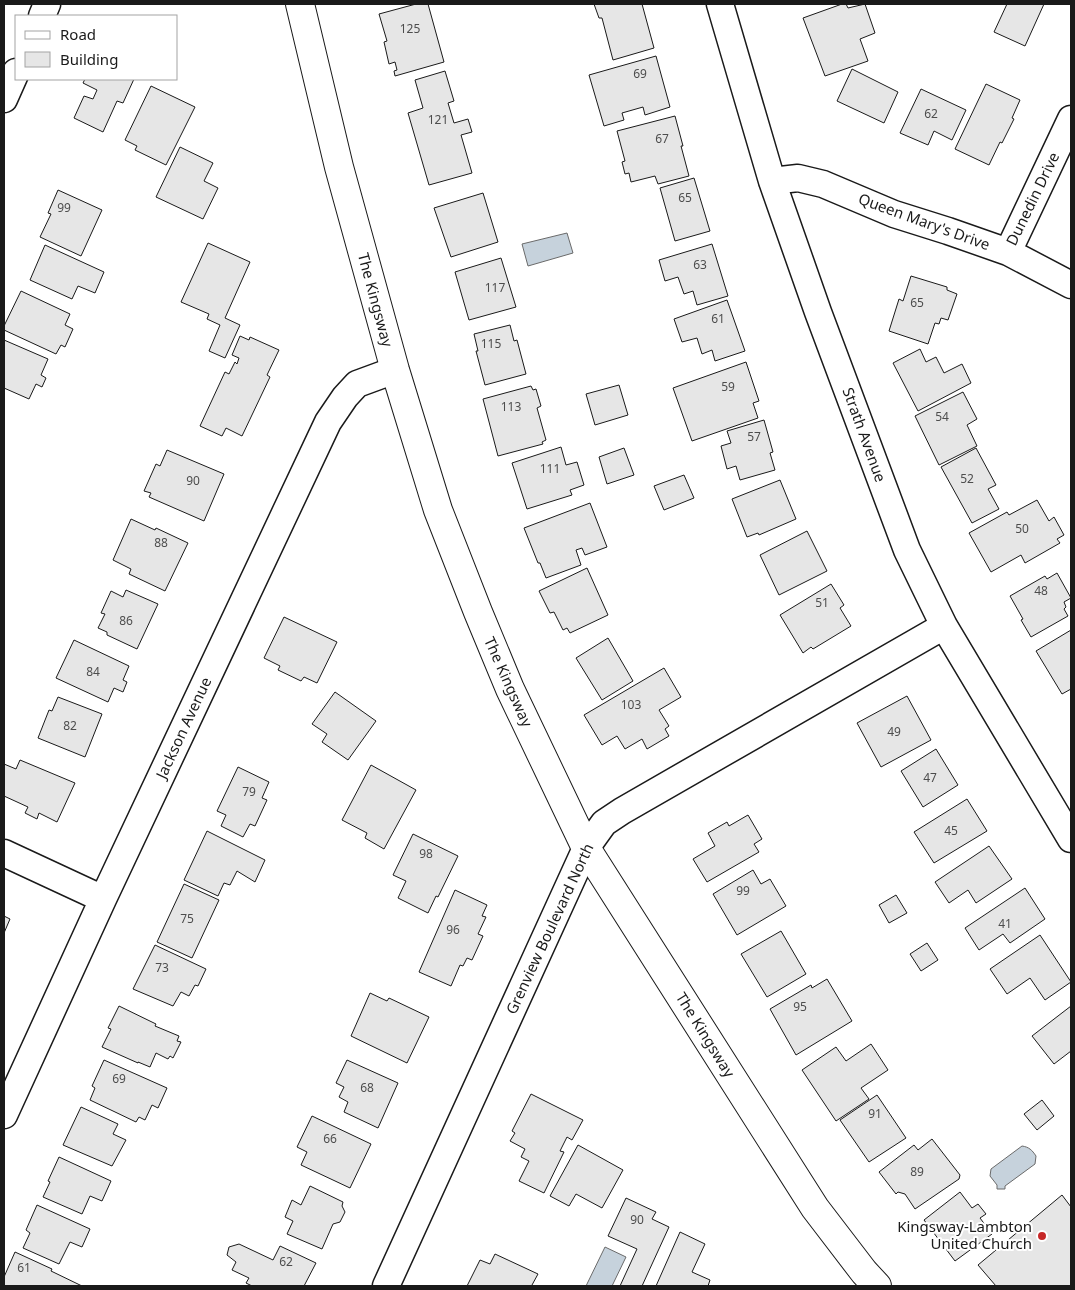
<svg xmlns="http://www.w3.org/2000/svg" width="1075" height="1290" viewBox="0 0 1075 1290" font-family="'Noto Sans',sans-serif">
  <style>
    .water { fill: #c6d2dc; stroke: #6a6a6a }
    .building { fill: #e6e6e6; stroke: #1a1a1a }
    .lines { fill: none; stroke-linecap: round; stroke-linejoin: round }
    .minor-casing { stroke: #1a1a1a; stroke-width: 29 }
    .tertiary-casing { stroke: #1a1a1a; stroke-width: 30 }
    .minor { stroke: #fff; stroke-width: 26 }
    .tertiary { stroke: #fff; stroke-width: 28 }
    .poi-dot { fill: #c62828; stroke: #fff; stroke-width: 2 }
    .labels { text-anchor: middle; stroke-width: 4; stroke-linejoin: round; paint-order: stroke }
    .number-label { font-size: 12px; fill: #4d4d4d }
    .street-label { font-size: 15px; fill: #1a1a1a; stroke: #fff }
    .poi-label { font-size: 15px; fill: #1a1a1a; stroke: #fff; text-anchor: end }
  </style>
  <rect width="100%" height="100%" fill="#fff"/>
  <!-- water -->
  <path class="water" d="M567,233L573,253L528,266L522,244Z
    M1022,1146C1029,1147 1032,1150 1036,1156L1035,1164L1005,1186V1189H997V1185L990,1176L991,1169Z
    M605,1247L626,1257L612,1286H586Z"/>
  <!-- building -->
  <path class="building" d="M416,4H428L444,62L395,76L394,71L397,70L395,62L389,64L384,42L387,41L379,14Z
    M594,4H642L654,48L613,60L602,18H599Z
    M842,4H846L848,8L865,4L875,33L860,39L868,61L825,76L803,18Z
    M1007,4H1044L1025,46L994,32Z
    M656,56L670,107L645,115L643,107L622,113L624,120L604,126L589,75Z
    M852,69L898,92L884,123L837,101Z
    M445,71L454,101L448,103L454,123L468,119L472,132L461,135L472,173L429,185L408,113L423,108L415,80Z
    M85,79H134L123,103L117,101L103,132L74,118L84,96L93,99L97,90L83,83Z
    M986,84L1020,100L1012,118L1014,119L1002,143L1000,142L989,165L955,149Z
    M151,86L195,107L166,165L135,150L137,146L125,140Z
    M921,89L966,110L952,140L934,131L928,145L900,133Z
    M675,116L683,146H681L689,176L658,184L655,176L631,182L629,173L625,174L622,162L625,161L617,131Z
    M180,147L213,163L204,181L218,188L203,219L156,197Z
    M694,178L710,231L675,241L660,188Z
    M58,190L102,210L81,256L40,237L51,214L48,213Z
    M483,193L498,242L451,257L434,208Z
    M208,243L250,262L225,318L240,325L225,358L209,351L220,325L207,319L209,314L181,302Z
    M712,244L728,296L697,305L693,291L684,294L678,277L665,281L659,260Z
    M45,245L104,272L95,293L78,286L72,299L30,280Z
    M501,258L516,307L469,320L455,272Z
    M911,276L947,287V290L957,294L948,320L941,318L939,324L935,323L928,344L889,331L899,299L903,301Z
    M21,291L70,314L65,325L73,329L65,347L61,345L56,354L4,330V326Z
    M727,300L745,351L715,361L712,350L702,354L697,338L682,342L674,319Z
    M510,325L514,341L517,340L526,374L485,385L476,351H478L474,334Z
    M240,336L249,340L250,337L279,350L267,375L270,377L242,436L226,428L222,436L200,426L225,372L229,374L235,362L237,364L239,358L232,355Z
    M4,340L48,359L41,375L46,378L42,387L36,384L29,399L4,388Z
    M920,349L926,362L936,357L944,373L962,364L971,383L918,411L893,363Z
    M746,362L759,401L753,403L758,418L692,441L673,388Z
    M619,385L628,415L595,425L586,394Z
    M531,386L533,390L536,389L541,406L537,408L546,440L542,442L543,444L498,456L483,399Z
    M963,392L977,419L967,425L977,446L939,465L915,416Z
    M764,420L773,452L770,453L775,470L740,480L736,466L727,469L721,446L731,443L727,431Z
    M561,447L566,465L577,462L584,485L570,490L572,495L527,509L512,463Z
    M624,448L634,475L607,484L599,457Z
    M976,448L996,485L988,489L999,509L972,523L941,467Z
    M167,450L224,474L204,521L149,497L151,493L144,491L156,464L160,466Z
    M684,475L694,498L664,510L654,486Z
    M780,480L796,519L759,535L758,533L747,537L732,499Z
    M1037,500L1049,521L1054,517L1064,535L1057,539L1060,543L1025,563L1021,555L991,572L969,533L1007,512L1009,515Z
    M590,503L607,547L585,555L582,548L576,550L581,565L546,578L540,563H538L524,528Z
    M131,519L155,530L156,528L188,543L165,591L129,574L131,569L113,560Z
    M807,531L827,571L779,595L760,555Z
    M587,568L608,615L570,633L567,628L563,630L554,612L550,613L539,591Z
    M1057,573L1071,598L1064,602L1066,607L1064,609L1068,616L1031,637L1021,620L1023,619L1010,596L1045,576L1047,579Z
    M831,584L844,605L840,608L851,626L813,649L811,647L803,653L780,615Z
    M126,590L158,604L137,649L107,635V632L98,628L105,614L101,613L111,591L123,597Z
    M284,617L337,642L317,683L304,677L301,681L278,670L280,666L264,658Z
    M1071,630V689L1062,694L1036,651Z
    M608,638L633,681L602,700L576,658Z
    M74,640L129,666L123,680L127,682L123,692L114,688L108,702L56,678Z
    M664,668L681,697L659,710L669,726L665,729L669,736L647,749L642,739L625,749L617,736L602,745L584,715Z
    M335,692L376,721L348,760L322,742L327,734L312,724Z
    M907,696L931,740L881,767L857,723Z
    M58,697L102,714L85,757L38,738L49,710L52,711Z
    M936,749L958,785L923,807L901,771Z
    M20,760L75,783L57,822L39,813L37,819L25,813L28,807L4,796V764L16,769Z
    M371,765L416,790L384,849L365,838L367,833L342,820Z
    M238,767L269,782L262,798L267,800L255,826L250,824L243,837L221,826L226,815L217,811Z
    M967,799L987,831L934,863L914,832Z
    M748,815L762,839L754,844L759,852L707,882L693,859L715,846L708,833L727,822L729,826Z
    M207,831L265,860L255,882L237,871L230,885L224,883L218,896L184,880Z
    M413,834L458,856L438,897L436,896L428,913L398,898L406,881L393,875Z
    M989,846L1012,879L976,903L968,890L949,903L935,882Z
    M753,870L761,884L770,879L786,906L737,935L713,894Z
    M184,884L219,900L192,958L157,942Z
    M1025,888L1045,919L1010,943L1003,934L979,950L965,928Z
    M455,890L487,905L482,916L486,917L478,934L483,936L472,960L467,958L463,966L460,965L451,986L419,972Z
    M896,895L907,913L889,923L879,905Z
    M4,916L10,919L4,933Z
    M781,931L806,974L767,997L741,954Z
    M1040,935L1071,982L1045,1000L1030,978L1007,994L990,969Z
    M927,943L938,960L921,971L910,954Z
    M155,945L206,969L198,986L195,985L189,996L181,992L173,1006L133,989Z
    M827,979L852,1021L796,1055L770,1009L811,985L812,988Z
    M370,993L387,1001L389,998L429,1017L407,1063L351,1036Z
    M119,1006L156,1024L155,1026L179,1036L177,1041L181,1042L173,1058L170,1056L168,1059L156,1053L150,1067L138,1062V1063L102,1047L111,1029L108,1028Z
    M1071,1006V1051L1054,1064L1032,1036Z
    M871,1044L888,1070L861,1088L869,1099L836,1121L802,1070L836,1047L846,1061Z
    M104,1060L167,1088L158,1108L152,1105L145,1120L139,1117L136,1122L90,1100L95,1088L92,1086Z
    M347,1060L398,1083L378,1128L344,1112L348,1102L339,1097L344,1087L336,1083Z
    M531,1094L583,1120L572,1140L567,1137L560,1151L564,1152L544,1193L519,1181L529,1161L521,1157L525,1149L510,1141L515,1133L512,1131Z
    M877,1095L906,1138L869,1162L840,1120Z
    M1042,1100L1054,1116L1037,1130L1024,1114Z
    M81,1107L118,1124L113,1134L126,1140L112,1166L63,1145Z
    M312,1116L371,1144L350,1188L301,1165L307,1152L297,1147Z
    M932,1139L960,1175L959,1179L915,1209L905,1194L898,1192L896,1194L879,1172L914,1145L918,1150Z
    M578,1145L623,1170L602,1208L576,1194L569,1206L550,1196Z
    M59,1157L111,1181L102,1201L90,1196L82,1214L43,1197L50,1182L48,1181Z
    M310,1186L343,1202L342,1206L345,1212L340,1222L333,1224L322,1249L287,1234L293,1221L285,1217L292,1200L301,1205Z
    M960,1192L972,1208L978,1204L986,1214L980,1218L992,1234L955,1261L924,1220Z
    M1062,1195L1071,1207V1286H996L978,1265Z
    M626,1198L656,1212L652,1219L669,1227L642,1286H620L637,1249L608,1236Z
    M37,1205L90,1229L82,1247L70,1242L59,1264L23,1248L30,1233L26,1230Z
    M680,1232L705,1244L692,1272L710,1280L708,1286H656Z
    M239,1244L273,1260L280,1246L316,1263L304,1286H252L246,1283L249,1278L232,1270L236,1262L227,1255L229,1247Z
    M15,1252L52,1269L51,1271L82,1286H4V1277Z
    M495,1254L538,1274L532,1285L533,1286H467L480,1260L490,1264Z"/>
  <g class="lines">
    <!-- minor casing -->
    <g class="minor-casing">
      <path id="minor" d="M720,4L772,181L818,312L907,550L944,626L1071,839
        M42,16L47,4
        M4,99L16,72
        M772,181L798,178L823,184L894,214L948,231L1008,252L1071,285
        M1008,252L1071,119
        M4,853L103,899
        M4,1115L103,899L328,422L345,397L357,384L395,370
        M386,1286L586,848L604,823L622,811L944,626"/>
    </g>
    <!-- tertiary casing -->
    <g class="tertiary-casing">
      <path id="tertiary" d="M300,4L339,167L395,370L438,510L478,612L510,689L586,848L815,1208L864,1272L877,1286"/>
    </g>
    <!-- minor -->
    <use href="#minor" class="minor"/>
    <!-- tertiary -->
    <use href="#tertiary" class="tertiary"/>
  </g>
  <!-- markers -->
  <circle class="poi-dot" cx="1042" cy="1236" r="5"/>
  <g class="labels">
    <!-- number labels -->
    <g class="number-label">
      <text x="410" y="33">125</text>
      <text x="640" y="78">69</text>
      <text x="931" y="118">62</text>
      <text x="438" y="124">121</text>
      <text x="662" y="143">67</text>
      <text x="685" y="202">65</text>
      <text x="64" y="212">99</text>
      <text x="700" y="269">63</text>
      <text x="495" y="292">117</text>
      <text x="917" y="307">65</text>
      <text x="718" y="323">61</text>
      <text x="491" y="348">115</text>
      <text x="728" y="391">59</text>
      <text x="511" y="411">113</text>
      <text x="942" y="421">54</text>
      <text x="754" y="441">57</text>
      <text x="550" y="473">111</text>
      <text x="967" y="483">52</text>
      <text x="193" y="485">90</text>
      <text x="1022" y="533">50</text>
      <text x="161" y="547">88</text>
      <text x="1041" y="595">48</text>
      <text x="822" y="607">51</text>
      <text x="126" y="625">86</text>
      <text x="93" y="676">84</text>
      <text x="631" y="709">103</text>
      <text x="70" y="730">82</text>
      <text x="894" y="736">49</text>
      <text x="930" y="782">47</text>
      <text x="249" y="796">79</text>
      <text x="951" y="835">45</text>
      <text x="426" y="858">98</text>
      <text x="743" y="895">99</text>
      <text x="187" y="923">75</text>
      <text x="1005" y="928">41</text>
      <text x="453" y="934">96</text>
      <text x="162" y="972">73</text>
      <text x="800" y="1011">95</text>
      <text x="119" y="1083">69</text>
      <text x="367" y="1092">68</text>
      <text x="875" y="1118">91</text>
      <text x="330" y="1143">66</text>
      <text x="917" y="1176">89</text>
      <text x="637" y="1224">90</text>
      <text x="286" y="1266">62</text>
      <text x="24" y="1272">61</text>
    </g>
    <!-- street labels -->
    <g class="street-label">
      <text transform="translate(1033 199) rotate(-64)" y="5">Dunedin Drive</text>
      <text transform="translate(924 222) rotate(20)" y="5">Queen Mary's Drive</text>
      <text transform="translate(375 300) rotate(75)" y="5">The Kingsway</text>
      <text transform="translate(864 435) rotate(70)" y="5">Strath Avenue</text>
      <text transform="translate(508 682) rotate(66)" y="5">The Kingsway</text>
      <text transform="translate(184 728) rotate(-65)" y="5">Jackson Avenue</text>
      <text transform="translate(550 929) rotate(-65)" y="5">Grenview Boulevard North</text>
      <text transform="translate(705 1035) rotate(58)" y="5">The Kingsway</text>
    </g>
    <!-- poi labels -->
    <g class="poi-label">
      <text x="1032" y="1232">Kingsway-Lambton<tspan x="1032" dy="17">United Church</tspan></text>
    </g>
  </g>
  <!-- border -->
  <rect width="1075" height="1290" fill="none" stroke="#1a1a1a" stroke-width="10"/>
  <!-- legend -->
  <rect x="15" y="15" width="162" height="65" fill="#ffffff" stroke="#a3a3a3"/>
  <rect x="25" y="31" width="25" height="8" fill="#ffffff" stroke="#a3a3a3"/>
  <text x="60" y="40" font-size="15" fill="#1a1a1a">Road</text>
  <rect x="25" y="52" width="25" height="15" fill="#e6e6e6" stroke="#a3a3a3"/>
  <text x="60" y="65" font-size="15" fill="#1a1a1a">Building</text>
</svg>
